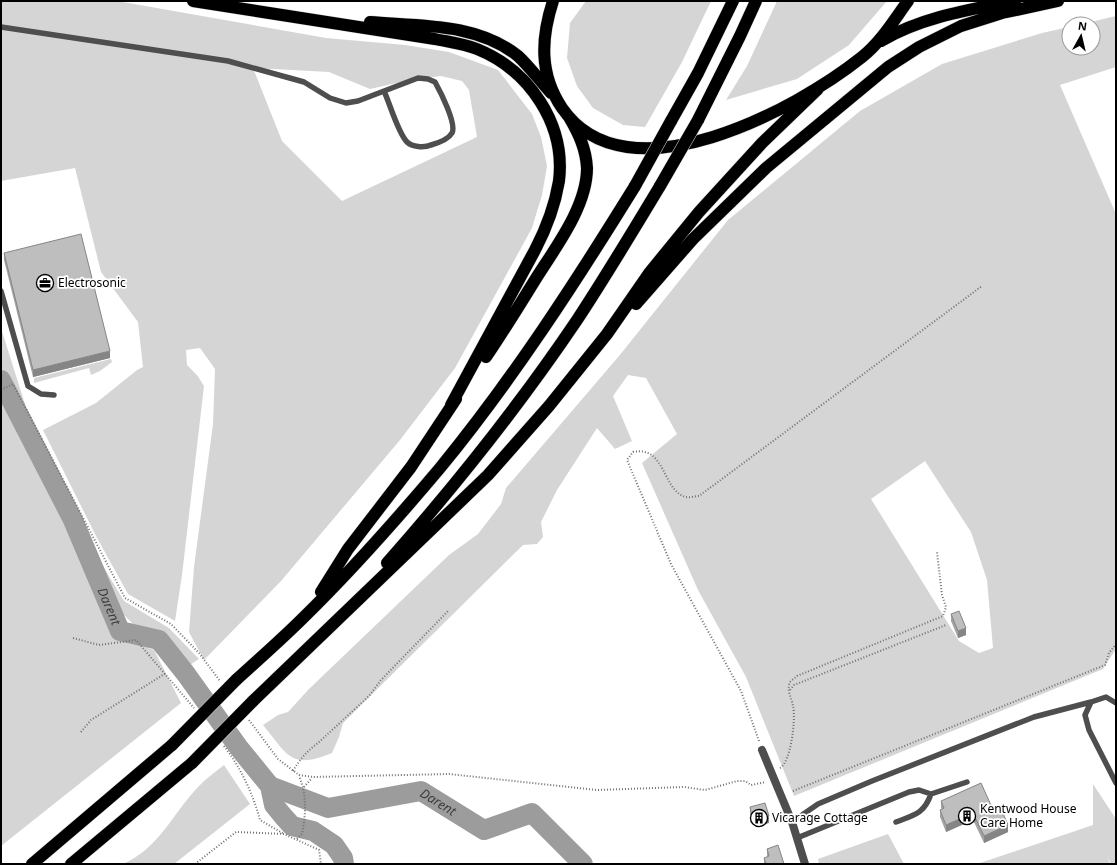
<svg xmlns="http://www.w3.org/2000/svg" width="1117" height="865" viewBox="0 0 1117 865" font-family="'Noto Sans',sans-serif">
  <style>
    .green { fill: #d5d5d5; fill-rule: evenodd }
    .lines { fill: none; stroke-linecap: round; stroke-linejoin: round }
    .river { stroke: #9c9c9c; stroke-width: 20 }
    .highway-casing { stroke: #dbdbdb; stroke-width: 13 }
    .path { stroke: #707070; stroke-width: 2; stroke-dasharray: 1 2; stroke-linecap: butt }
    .lane { stroke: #4e4e4e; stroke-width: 5.5 }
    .street { stroke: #4e4e4e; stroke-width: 8 }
    .highway { stroke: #000; stroke-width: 12 }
    .highway-bridge-casing { stroke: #dbdbdb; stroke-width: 13; stroke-linecap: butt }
    .highway-bridge { stroke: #000; stroke-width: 12 }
    .wall { fill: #a3a3a3 }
    .shaded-wall { fill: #858585 }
    .building { fill: #bebebe; stroke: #858585 }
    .labels { text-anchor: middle; stroke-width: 3.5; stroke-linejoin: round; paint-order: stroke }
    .poi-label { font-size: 12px; fill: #000; stroke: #fff; text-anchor: start }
    .water-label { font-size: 13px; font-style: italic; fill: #3d3d3d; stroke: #fff }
  </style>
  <rect width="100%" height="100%" fill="#fff"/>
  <!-- green -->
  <path class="green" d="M1,1H117L326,38L405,45L449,52L498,70L532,114L541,137L547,166L542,195L532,228L455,368L400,440L281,581L204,660L189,632L194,567L213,424L215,369L200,348L186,350L187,365L197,375L204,386L182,575L175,621L128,594L96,536L43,430L96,403L137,370L143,367L138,322L101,272L75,168L1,181ZM253,68L329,72L370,89L410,80L441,76L462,81L469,90L477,137L342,201L282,141Z
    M586,1H711L682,62L645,127L623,125L593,108L577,86L567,58L570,23Z
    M777,1H887L849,45L797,79L726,100L747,66Z
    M1116,16V67L1060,85L1116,214V649L1103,669L794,796L746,677L698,590L642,463L677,434L646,378L628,375L613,396L632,441L615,449L597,428L557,490L541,522L543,537L537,544L523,545L343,723L339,737L332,753C290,770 288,755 263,725L278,715L288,712L309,689L449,555L478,534L501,504L506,488L619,356L728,220L860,111L942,64L1042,33L1069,27V48H1093V24H1082ZM925,461L971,532L987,580L993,648L979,653L959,641L871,499Z
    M1,328L35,436L87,564L91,581L113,636L154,650L181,703L1,846Z
    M111,359L112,362L100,371L91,375L89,368L34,383V378Z
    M97,556L124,601L169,628L199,659L185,668L163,637L136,627L114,605L95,562Z
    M224,765L250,804L174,864H123C160,848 173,812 200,785C207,778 216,771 224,765Z
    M1093,784L1116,819V864H1111L1107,856L1110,864H977L1093,825Z
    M888,834L904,864H819L818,859Z"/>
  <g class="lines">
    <!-- river -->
    <g class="river">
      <path id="s1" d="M1,380L73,520L120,631L159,640L186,674L239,748L270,786L274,805L283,816L292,826L313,831L334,845L343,858L344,864"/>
      <path id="s2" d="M270,786L328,808L421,791L484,830L532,813L583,864"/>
    </g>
    <!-- highway casing -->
    <g class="highway-casing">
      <path id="highway" d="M193,1L435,39C449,42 464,44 477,49C529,70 566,124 559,181C555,205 546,229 535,250L451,405
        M553,1C541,38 539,74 562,108C627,202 797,109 862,57C881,42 894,20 908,1
        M370,22C420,26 477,23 518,56C530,67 540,81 551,93
        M881,41C922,17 968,10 1015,1
        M698,120L740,36L756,1
        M671,121L698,73L733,1
        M636,304L693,239L766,168L888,67L919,47L961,26L1002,13L1058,1
        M486,357C503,332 519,306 535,280C555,248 587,207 587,168C586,149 579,134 569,117
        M387,563C455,486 519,406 577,320C606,276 633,231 660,186
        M321,592L348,549L411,467L456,399
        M236,680C259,659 282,639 304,617C352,570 397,519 440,468C513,379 575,283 635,186
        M253,701L488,475L549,406L607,334L650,272L699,212L762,143L818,89
        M32,864L172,745
        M71,864L192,763"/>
    </g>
    <!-- path -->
    <path class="path" d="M1,390L13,384L125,598L171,624L199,653L220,681
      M73,638L99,645L136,640L194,708
      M790,690L794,685L946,625
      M249,720L278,759L299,775L313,777L449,774L597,790L684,787L705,790L737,781H745L751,785L766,782
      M81,732L91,720L166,673
      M759,741L741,691L671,564L627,460L633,452C666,445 662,491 686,497C690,498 695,496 699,496L982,286
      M224,746C241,768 253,794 260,820L284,834
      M780,768C791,762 796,719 793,706C792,699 786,690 790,682C792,680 795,678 797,676L943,616L946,607L942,595L937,552
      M293,771C300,759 307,751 318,743L369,696L381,680L449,610
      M304,787L312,778
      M793,791L1105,665L1109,653L1116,644
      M297,839L302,834C306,814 307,795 299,776
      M195,864L236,832L284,834L319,850L321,864"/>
    <!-- lane -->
    <path class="lane" d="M1,27L228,61L304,82L330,98L346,103L358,101L418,78L428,79L435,82C440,91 457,124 452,133C448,140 438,143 431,145C424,148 412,147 407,142C398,133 390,104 384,91
      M1,291L28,386L41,394L54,395
      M1116,703L1106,697L1091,702L1085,715L1089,730L1116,783
      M792,822L818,804L872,781L1034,717L1091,702
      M896,822C914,815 924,814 931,794
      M797,838L909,792L919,790L931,794L967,782"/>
    <!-- street -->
    <path class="street" d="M762,750L792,822L805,864"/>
    <!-- highway -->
    <use href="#highway" class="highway"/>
    <!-- highway-bridge casing -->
    <g class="highway-bridge-casing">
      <path id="highway-bridge" d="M635,186L671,121
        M660,186L698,120
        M172,745L236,680
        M192,763L253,701"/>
    </g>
    <!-- highway-bridge -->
    <use href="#highway-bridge" class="highway-bridge"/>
  </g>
  <!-- wall -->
  <path class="wall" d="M4,253L110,358L33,377L4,260Z
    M951,614L966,635L958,638L951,621Z
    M941,801L995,814L1008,832L984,843L973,820L946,832L940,817V810L942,809L941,808Z
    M750,807L769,823L760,825L759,822L752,823L750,814Z
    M767,849L784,864H764V858L767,857Z"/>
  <!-- shaded-wall -->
  <path class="shaded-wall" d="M110,351V358L33,377V370Z
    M966,628V635L958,638V631Z
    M973,813V820L946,832V825Z
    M759,815V822L752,823V816Z
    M769,816V823L760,825V818Z
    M1008,825V832L984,843V836Z"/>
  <!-- building -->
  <path class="building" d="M81,234L110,351L33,370L4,253Z
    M959,611L966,628L958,631L951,614Z
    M981,783L995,814L1002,811L1008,825L984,836L973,813L946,825L940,810L944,808L941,801Z
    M765,803L769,816L760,818L759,815L752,816L750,807Z
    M778,845L784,864H766L764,858L769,856L767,849Z"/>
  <!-- icons -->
  <defs>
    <g id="office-ring" transform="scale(0.9)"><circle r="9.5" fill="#fff" stroke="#000" stroke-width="1.5"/><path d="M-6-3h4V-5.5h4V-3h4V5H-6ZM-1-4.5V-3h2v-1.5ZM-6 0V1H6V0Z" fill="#000"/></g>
    <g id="building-ring" transform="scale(0.9)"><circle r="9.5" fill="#fff" stroke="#000" stroke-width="1.5"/><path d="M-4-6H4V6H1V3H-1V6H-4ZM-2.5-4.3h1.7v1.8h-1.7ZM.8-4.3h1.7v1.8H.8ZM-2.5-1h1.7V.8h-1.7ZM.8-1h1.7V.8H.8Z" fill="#000"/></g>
  </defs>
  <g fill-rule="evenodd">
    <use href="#office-ring" x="45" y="283"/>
    <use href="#building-ring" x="967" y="816"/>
    <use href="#building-ring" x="759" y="818"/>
  </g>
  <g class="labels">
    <!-- poi labels -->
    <g class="poi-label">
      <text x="58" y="287">Electrosonic</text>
      <text x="980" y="813">Kentwood House<tspan x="980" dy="14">Care Home</tspan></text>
      <text x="772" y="822">Vicarage Cottage</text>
    </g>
    <!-- water labels -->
    <g class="water-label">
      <text dy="5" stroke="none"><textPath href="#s1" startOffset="251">Darent</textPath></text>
      <text dy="5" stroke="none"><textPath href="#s2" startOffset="177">Darent</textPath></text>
    </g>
  </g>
  <!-- border -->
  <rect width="1117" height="865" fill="none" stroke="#000000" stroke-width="4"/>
  <!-- north arrow -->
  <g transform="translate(1081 36) rotate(8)"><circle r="19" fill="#ffffff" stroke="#999999"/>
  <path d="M0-3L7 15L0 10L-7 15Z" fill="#000000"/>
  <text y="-6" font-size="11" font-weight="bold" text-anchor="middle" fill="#000000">N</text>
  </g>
</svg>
